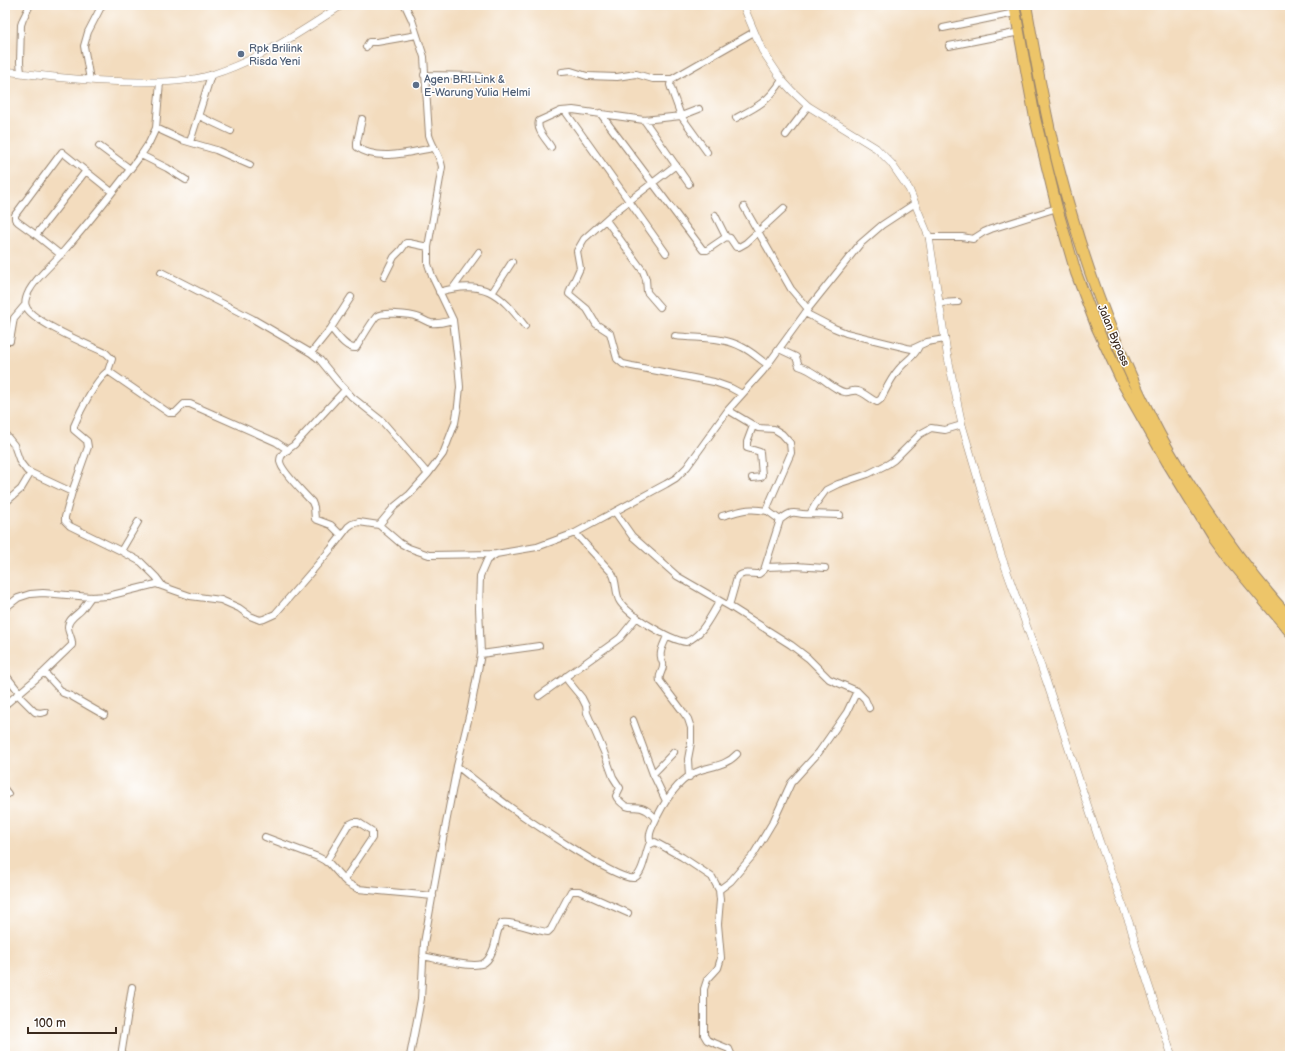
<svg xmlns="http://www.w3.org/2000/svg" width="1295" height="1061" viewBox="0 0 1295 1061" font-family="'Balsamiq Sans',sans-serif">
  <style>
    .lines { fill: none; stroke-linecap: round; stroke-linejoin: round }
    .minor-casing { stroke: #97836e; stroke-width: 8 }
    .tertiary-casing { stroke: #97836e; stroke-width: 8 }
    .trunk-casing { stroke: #97836e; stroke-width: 12 }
    .minor { stroke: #fff; stroke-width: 6 }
    .tertiary { stroke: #fff; stroke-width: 7 }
    .trunk { stroke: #edc569; stroke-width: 10 }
    .service-dot { fill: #5c6f8a; stroke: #fff; stroke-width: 1.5 }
    .labels { text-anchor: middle; stroke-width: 3; stroke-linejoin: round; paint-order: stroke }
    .service-label { font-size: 11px; fill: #4e5e75; stroke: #fff; text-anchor: start }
    .street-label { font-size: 11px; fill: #3b2a1e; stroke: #fff }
  </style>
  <rect width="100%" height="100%" fill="#fff"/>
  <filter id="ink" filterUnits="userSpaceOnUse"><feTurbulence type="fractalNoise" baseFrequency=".025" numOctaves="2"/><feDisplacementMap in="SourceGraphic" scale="8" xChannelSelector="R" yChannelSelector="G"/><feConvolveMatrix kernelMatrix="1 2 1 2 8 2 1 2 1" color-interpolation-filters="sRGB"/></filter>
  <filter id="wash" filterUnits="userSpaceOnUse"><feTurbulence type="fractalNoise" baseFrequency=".012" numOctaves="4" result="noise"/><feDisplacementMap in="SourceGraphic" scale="16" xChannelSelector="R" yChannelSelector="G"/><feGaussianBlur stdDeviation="0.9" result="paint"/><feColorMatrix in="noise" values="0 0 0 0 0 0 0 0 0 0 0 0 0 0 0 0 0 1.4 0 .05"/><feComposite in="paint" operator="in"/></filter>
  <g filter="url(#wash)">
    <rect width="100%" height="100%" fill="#f3dcbe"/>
  </g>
  <g filter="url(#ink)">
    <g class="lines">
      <!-- minor casing -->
      <g class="minor-casing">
        <path id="minor" d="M943,28L1015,13
          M949,46L1020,32
          M366,47L369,42H377L417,35
          M562,72L571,71L587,76L617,77L636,74L653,79H672
          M21,73L20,62L21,25L23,19L30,5
          M424,75L479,76
          M90,80L84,46L88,32L102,5
          M565,111L666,253
          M600,113L703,250H707L726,237L730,238L736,247H739L746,243L784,208
          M199,116L231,131
          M736,118C757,107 769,101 782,80
          M362,119L357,142V147C377,162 411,152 433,148
          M644,120L689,184
          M156,128L182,140L216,150L250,165
          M786,135L808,106
          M190,142L211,75
          M99,146L130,169
          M551,147C546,139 536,130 539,121L561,111L573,110L644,120L681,116L699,109
          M707,152L681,116L673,94L670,85L671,81L672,79L684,72L754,32
          M141,155L167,168L186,180
          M676,165L612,214L584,239L577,251L580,268L570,290L569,294L587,309L596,324L610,333L617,359L623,364L632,366L714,382L731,388L742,394
          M744,207L791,289L808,309
          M715,215L726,237
          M606,220L643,271L646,279L647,292L660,307
          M36,235L85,172
          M929,237H962L973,239L984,232L991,229L1057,208
          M61,255L36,235L18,222L15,219V215L62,152L112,192
          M161,272L253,319L311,353L320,360L338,382L352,397L382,421L428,474
          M384,277L394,257L401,250L406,243H409L428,247
          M453,288L479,252
          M439,292C483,279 499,292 525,326
          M492,293L512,262
          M940,303L958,302
          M805,313L834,328L846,333L907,348L912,349L927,342L945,339
          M331,328C337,335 346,349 356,348C359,343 374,318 377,316C382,312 410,314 417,317C422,318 426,322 431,323C439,324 445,322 453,320
          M675,336C698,339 722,336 742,347C751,351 759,359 768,365
          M10,341L14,318L25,305
          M779,349L796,357L799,366C814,370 823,381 837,389C849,396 849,389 858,391C865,393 870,399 877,402L881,399C886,389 891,378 899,369C906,360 915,357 919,346
          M311,353L331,328L351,297
          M108,371L112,359L106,353C91,346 30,321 26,306C24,302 27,295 29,291C37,276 52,265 63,252C90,221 116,188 141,155L149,143L156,128L160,82
          M728,410L758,428L774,429L782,434L790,443L791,453L767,508L769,512L780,520
          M5,434L14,445L20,462L27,471L72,492
          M752,478L761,477L762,475L760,452L747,448V442L753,426
          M5,503L21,489L30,474
          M615,512L632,536L677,576L734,609L791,645L808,658L829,679L857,691L865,699L869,708
          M810,514L840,515
          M722,516C741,511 747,507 767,511
          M379,525L394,507L410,494L428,474L443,454L455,423L458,406L460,387L458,363L453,320L432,276L428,264V247L442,167C440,155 432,146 429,135L424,57L412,20L405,5
          M575,533L612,573C617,581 615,591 619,600C626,614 670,640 686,642C703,635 710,616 720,601
          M341,535L331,525L315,519L314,507L312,502C305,494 280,470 280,461C280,453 289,449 294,445C311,427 328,408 345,390
          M121,551L138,522
          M765,567L795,566L825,568
          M162,585L156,577L141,562L121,551L70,526L65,521V517L72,492L88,447L87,441L74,430V426C80,411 95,381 108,371L169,413H175L184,404H190L276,442L288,450
          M729,606L737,578C742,571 751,574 759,574L764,570L780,520C796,507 795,516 810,514L815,505L826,490L838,484L868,474L888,464L894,460L920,434L931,428L945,430L962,425
          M5,608L18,598L30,594L43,593L91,597L108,596L156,584L190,596L221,600L239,608L250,616L260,620L264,619L275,614L331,549L348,527L352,524L359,522L379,525L400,543L409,548L429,555L496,554L537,547L575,533L666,484L676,478L687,467L728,410L763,371L808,309L860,244L882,225L914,204
          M667,636C665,642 659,651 661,657C661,661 664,663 663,666C663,672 658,674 660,681L681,709L688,719L691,728V743L688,759L689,777
          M481,654L539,646
          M44,672L63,693L71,696L104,715
          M5,674L19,692
          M566,676L568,681L582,698L586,706L587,713L604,752L613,777L620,788L616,796L617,798C630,814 634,803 646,810C650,812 653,816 656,819
          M17,694L35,712L40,713L45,712
          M539,696L620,638L637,617
          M5,705L44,672L72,645C73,638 68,634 68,627C68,618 79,614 83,608C86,604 88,601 91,597
          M633,720L653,774L666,801
          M457,766C471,777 484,788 498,798C516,812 618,882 634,878C643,875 645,854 649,845L655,842L682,857L712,877L719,890L720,900L718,924L721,958L718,968L707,980L704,989V1035L707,1040L729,1049L732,1056
          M653,774L674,752
          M5,790L8,794
          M265,837L318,857L329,863L347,883L358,889L433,896
          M651,844C647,834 653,826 657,817C666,799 680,777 701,770C714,766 727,765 737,754
          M326,862L348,825L354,822H358L372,831V838L344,880
          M719,890L731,881L753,855L774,820L791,783L819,752L847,712L857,691
          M423,956C438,959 469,968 482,964C487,962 490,957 492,952C497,943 495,931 502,923C515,921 534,931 548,932L551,929L571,891H579L628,913
          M121,1056L132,987
          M410,1056L421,999L424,943L438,865L457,766L471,708L481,654L479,608L480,576L487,560L495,555"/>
      </g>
      <!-- tertiary casing -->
      <g class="tertiary-casing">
        <path id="tertiary" d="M743,5L762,50L782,80L792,91L808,106L876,148L891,163L909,189L929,237L947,353L962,425L986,506L1001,555L1046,680L1100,843L1130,925L1137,950L1172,1056
          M5,71C49,77 94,82 139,82C163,82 188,82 211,75C259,60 301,32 342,5"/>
      </g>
      <!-- trunk casing -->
      <g class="trunk-casing">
        <path id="trunk" d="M1014,5L1035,118L1057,208L1076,273L1097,328L1123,384L1167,462L1213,537L1230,560L1290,632
          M1026,5C1036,60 1045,115 1059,169C1081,254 1111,338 1151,417C1163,442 1177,465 1192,488C1221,533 1253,578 1290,618"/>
      </g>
      <!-- minor -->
      <use href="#minor" class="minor"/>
      <!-- tertiary -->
      <use href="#tertiary" class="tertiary"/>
      <!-- trunk -->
      <use href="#trunk" class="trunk"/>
    </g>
  </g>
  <!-- markers -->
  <g class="service-dot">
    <circle cx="241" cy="54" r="4"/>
    <circle cx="416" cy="85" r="4"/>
  </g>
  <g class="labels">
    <!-- service labels -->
    <g class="service-label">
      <text x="249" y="52">Rpk Brilink<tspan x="249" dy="13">Risda Yeni</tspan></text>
      <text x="424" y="83">Agen BRI Link &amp;<tspan x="424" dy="13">E-Warung Yulia Helmi</tspan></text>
    </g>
    <!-- street labels -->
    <g class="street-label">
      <text transform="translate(1114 335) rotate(67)" y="4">Jalan Bypass</text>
    </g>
  </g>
  <!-- margin -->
  <rect width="1295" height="1061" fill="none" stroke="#fff" stroke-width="20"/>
  <!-- scale -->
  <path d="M28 1027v6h88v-6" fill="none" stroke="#3b2a1e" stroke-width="2"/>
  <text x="34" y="1027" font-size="12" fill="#3b2a1e" stroke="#ffffff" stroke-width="3" paint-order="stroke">100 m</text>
</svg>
